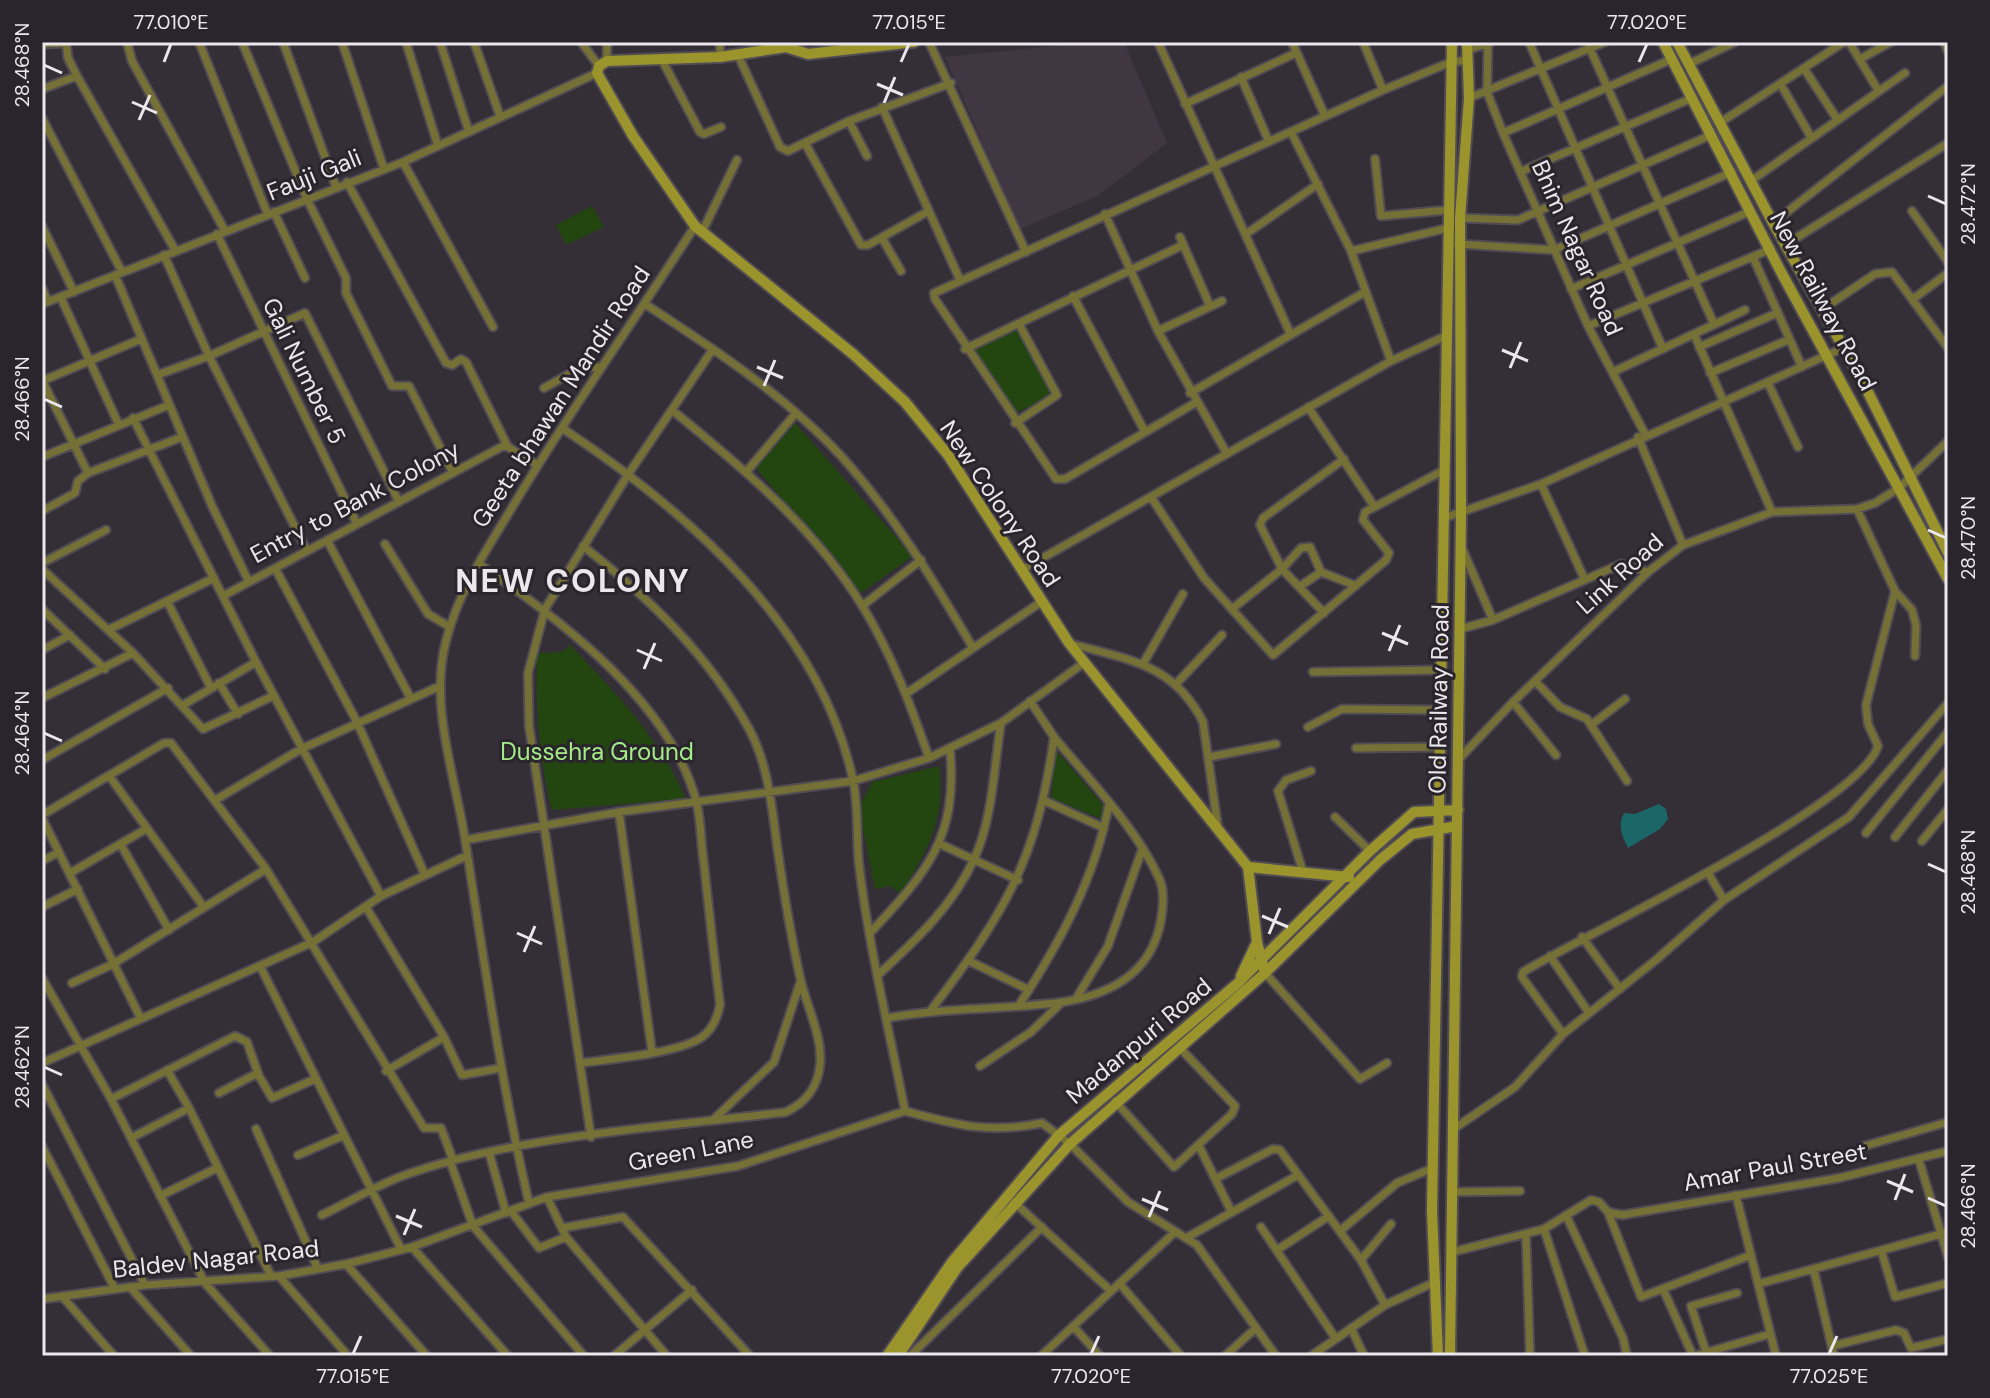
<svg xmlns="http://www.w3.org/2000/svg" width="1990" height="1398" viewBox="0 0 1990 1398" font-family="'DM Sans',sans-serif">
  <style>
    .built { fill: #403743 }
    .green { fill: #234611 }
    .water { fill: #1b6768 }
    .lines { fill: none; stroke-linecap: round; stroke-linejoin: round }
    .street-casing { stroke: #514c53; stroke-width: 11 }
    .secondary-casing { stroke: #514c53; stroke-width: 14 }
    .street { stroke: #757136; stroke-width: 7 }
    .secondary { stroke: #9b942d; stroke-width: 10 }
    .ticks { fill: none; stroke: #ebe7ec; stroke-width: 3 }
    .labels { text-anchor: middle; stroke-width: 6; stroke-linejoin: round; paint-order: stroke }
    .street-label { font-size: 24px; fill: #ebe7ec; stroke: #2a252c }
    .park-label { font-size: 24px; fill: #a5eb87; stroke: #2a252c }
    .district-label { font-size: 32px; font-weight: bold; letter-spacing: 2px; fill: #ebe7ec; stroke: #2a252c }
    .neatline { fill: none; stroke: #ebe7ec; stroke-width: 3 }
    .ticks-label { font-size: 20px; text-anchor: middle; fill: #ebe7ec }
  </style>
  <rect width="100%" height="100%" fill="#342e36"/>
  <!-- built -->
  <path class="built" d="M1093,42H1124L1167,143L1097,196L1020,229L945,57Z"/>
  <!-- green -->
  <path class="green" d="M592,206L604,227L566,245L556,225Z
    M1016,328L1054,395L1014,414L972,348Z
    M795,423L913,556L861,593L756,468Z
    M570,645C616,693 659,737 686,799L552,810C539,760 535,705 537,653L562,652Z
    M1056,750L1105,807L1101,819L1051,798Z
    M939,766C947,814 927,855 900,894L891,886L875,889L859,808L872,782Z"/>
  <!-- water -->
  <path class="water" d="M1659,804L1666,809L1668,819L1660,829L1628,848C1622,836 1617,825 1624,813L1635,814Z"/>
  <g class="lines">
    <!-- street casing -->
    <g class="street-casing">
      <path id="street" d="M66,42L68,58L77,76L175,250
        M127,42L132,61L225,231
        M199,42L268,215
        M242,42L307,199L346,278V293L392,386H409L453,473
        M283,42L336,187
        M342,42L384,169
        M406,42L438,146
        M440,42L469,132
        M474,42L500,116
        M581,42L599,66
        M607,42V61
        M929,42L1026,252
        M1158,42L1290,333
        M1292,42L1325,116
        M1363,42L1383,90
        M1529,42L1663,349
        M1587,42L1714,324
        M1849,42L1878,90
        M1944,42L1948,51
        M1488,43L1487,92L1503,133L1588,326L1645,434
        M42,44L66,43
        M1467,50L1490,43
        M738,55L780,147L788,151L849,121L951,83
        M720,57V42
        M1860,59L1891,42
        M662,60L700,132L704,134L721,127
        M1689,64L1735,42
        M1805,70L1837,119
        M1241,77L1269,142
        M1781,85L1811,137
        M42,89L77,76
        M1469,98L1605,42
        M1185,104L1296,53
        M882,107L960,280
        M42,118L122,272
        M849,121L867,156
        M1721,122L1844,42
        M1291,132L1351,251L1391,361
        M1503,133L1672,59
        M805,143L861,245H868L927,212
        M1375,159L1381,216L1448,210
        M403,162L493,327
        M1520,172L1692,98
        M1752,180L1905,73
        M347,182L446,363L452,365L461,359L466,362L507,445
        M1912,211L1948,262
        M274,212L305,278
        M1105,214L1158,331L1227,454
        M1460,218L1518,220L1711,135
        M1773,223L1948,86
        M42,226L74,292
        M702,232L737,160
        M217,234L357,524
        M1246,234L1318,184
        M1180,237L1210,306
        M882,238L901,271
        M1458,244L1554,250L1732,172
        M1785,245L1948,143
        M1351,251L1448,228
        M164,255L209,356L307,551
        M1753,257L1802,367
        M115,275L212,506L249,582
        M42,288L48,302
        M1571,289L1751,211
        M1073,296L1145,432
        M61,298L118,423
        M1913,299L1948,273
        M42,304L403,162L597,73
        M645,304C714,349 786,396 842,457C894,515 934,581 973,648
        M1821,310L1875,274L1892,272L1948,348
        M1588,326L1771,249
        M1158,331L1222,301
        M1694,334L1772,512
        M1699,347L1777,313
        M965,349L1183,245
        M1613,372L1745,310
        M1710,373L1788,340
        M157,375L209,356L305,313L399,502
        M42,380L88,473
        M42,381L141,339
        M1768,383L1798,447
        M544,388L580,368L600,367
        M1190,393L1365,292
        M1195,403L1065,479H1056L935,299L934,293L1383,90L1451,62L1468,60
        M1308,407L1374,506
        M672,410C742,467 815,528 863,607C892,655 911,706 929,758
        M133,418L256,662L381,896
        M1015,423L1057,395L1019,324
        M562,428C687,511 820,626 853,780C859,808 856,838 859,865C869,948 889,1029 905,1111
        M1638,437L1683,545
        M42,457L169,405
        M747,471L796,413
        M1541,484L1585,580
        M1151,497L1204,578L1273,655L1386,560L1389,553L1363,520L1365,512L1444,470
        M1857,509L1895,591L1912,610L1916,625L1915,656
        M42,511L75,493L78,481L88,473L182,437
        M1444,518L1541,484L1843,348
        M327,540L410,697
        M385,544L428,614L450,627
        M1462,548L1493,620
        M42,563L106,530
        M479,564C560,619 672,703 697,804C701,823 701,845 704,864C709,911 714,958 720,1004C718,1016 713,1029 702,1037C680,1053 610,1059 581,1063
        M275,568L357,722L425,875
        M42,569L133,653L203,729L273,696
        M1023,569L1391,361L1448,335
        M1299,587L1321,572L1354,585
        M223,596L505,445L537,465
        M167,601L211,688
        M862,606L921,560
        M42,609L105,669
        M1232,609L1282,569L1301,548L1310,547L1321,572
        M1324,613L1282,569L1260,525L1263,518L1344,459
        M1460,629L1493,620L1621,564L1648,572
        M108,630L214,578
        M1072,644C1129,660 1174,664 1203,722L1218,828
        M42,650L70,635
        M1143,664L1183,594
        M1313,672L1441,670
        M1535,681L1560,707L1587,719L1627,781
        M219,683L238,714
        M1177,683L1222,635
        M907,693L1041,602
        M42,698L133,653
        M1513,702L1556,755
        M183,705L256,662
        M1591,725L1625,699
        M1308,727L1342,709L1441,710
        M1356,748L1440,747
        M1209,757L1276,744
        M42,760L168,688
        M1457,761L1513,702L1648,572L1683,545L1772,512L1857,509L1875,503L1899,488L1948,441
        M110,777L203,906
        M217,799L301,749L440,686
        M1045,801L1104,828
        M619,812L652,1052
        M42,815L164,743H171L266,869L424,1128H441L453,1160
        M1335,817L1370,851
        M42,818L140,1017
        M1866,833L1948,732
        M1895,837L1948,770
        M465,840L619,812L853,781L929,758L1001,723L1085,662
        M1922,841L1948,809
        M940,844L1018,880
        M121,845L169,930
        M42,861L59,852
        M1303,872L1278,791L1286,780L1311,771
        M70,873L146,829
        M1708,873L1724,900
        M42,907L78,889
        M366,907L444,1037L462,1075L501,1068
        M871,932C928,871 958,837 950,750
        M1582,937L1620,989
        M1550,956L1589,1013
        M969,961L1029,990
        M260,966L401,1249
        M1265,973L1360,1079L1387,1063
        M878,975C916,940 954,905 975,857C993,817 994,766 1001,723
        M42,978L111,1099L205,1283L270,1356
        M72,983L113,964L266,869
        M1077,997L1108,946L1142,850
        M1019,1005C1060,943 1095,878 1109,804
        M931,1010C1005,913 1037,860 1054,737L1030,701
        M888,1018C946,1007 1005,1010 1063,1002C1113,994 1152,972 1161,920C1163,906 1165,891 1159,878C1135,826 1090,781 1054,737
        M1563,1034L1522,977L1523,972C1586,934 1860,805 1878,746L1868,724L1866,705L1895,591
        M42,1063L313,942L381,896L466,856
        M980,1066L1031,1032L1062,1002
        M386,1071L444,1037
        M42,1084L145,1285
        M219,1093L254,1075L259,1076L272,1098L315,1079
        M111,1099L235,1036L247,1042L259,1076
        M1115,1101L1174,1167L1232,1114L1235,1106L1180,1048
        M189,1108L271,1276
        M905,1111C956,1125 989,1134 1042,1123L1070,1144L1128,1202L1197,1245L1276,1356
        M713,1120L774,1062L800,983
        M256,1129L318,1269
        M1452,1130L1515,1087L1563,1034L1657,959L1724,900L1849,817L1948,703
        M591,1137L529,726L528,673L545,609L629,473L713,349
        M131,1138L189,1108L167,1070
        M42,1146L115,1289
        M1199,1146L1231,1211
        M1861,1147L1948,1122
        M489,1152L506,1213
        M298,1155L342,1136
        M1919,1160L1948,1257
        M450,1161L473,1226L584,1356
        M1215,1179L1273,1149L1280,1150L1361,1260L1385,1305
        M1451,1192L1520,1191
        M1736,1195L1776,1356
        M160,1196L217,1168
        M547,1197L566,1237L667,1356
        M1014,1202L1111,1291
        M529,1203C501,1083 484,960 465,839C455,776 429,705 446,641C458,592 487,549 513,506C570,410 635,320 695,226
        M511,1211L539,1248L566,1237
        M1608,1212L1622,1215L1839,1178L1948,1151
        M322,1215C349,1202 377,1185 405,1175C518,1135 666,1127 786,1112C805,1103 818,1087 820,1065C823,1036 806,1006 800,977C791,936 784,894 778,852C772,811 769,765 749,729C708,654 649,598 583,546
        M1566,1215L1623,1338L1627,1356
        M1261,1227L1336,1339
        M562,1228L623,1217L750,1356
        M1544,1229L1585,1356
        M1340,1231L1397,1183L1433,1168
        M1526,1236L1530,1356
        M1186,1238L1298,1175
        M412,1247L508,1356
        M1277,1250L1329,1216
        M1452,1252L1544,1229L1591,1200L1599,1202L1608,1212L1641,1297L1751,1255
        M1882,1253L1895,1297L1948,1283
        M1361,1260L1391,1224
        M346,1264L427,1356
        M1814,1271L1834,1356
        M279,1276L348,1356
        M1120,1284L1181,1356
        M1758,1284L1948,1232
        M130,1287L191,1356
        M1663,1289L1693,1356
        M62,1296L114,1356
        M42,1299L145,1285L279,1276L346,1264L412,1247L547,1197L738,1166L905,1111
        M1073,1326L1100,1356
        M1351,1328L1364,1356
        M1832,1346L1896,1330L1904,1333L1911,1348L1948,1339
        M1706,1352L1691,1306L1737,1293
        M911,1355L1042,1227
        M614,1356L692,1290
        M1041,1356L1175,1232
        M1225,1356L1256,1328
        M1311,1356L1385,1305L1435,1282
        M1694,1356L1770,1334"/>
    </g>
    <!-- secondary casing -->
    <g class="secondary-casing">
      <path id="secondary" d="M914,42L808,54L786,47L720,57L607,61L599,66L597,73L633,136L695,226L853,354L905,402L948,455L1069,643L1248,867L1257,942L1265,973
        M1663,42L1781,272L1948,579
        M1677,42L1773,223L1863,382L1948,553
        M1248,867L1349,877
        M1241,976L1257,942
        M887,1356L952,1262L1059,1135L1238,983L1370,851L1414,812L1458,810
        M898,1356L957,1268L1070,1144L1265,973L1380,860L1412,834L1457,826
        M1438,1356L1432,1211L1452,42
        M1450,1356L1461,515L1460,218L1469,98L1467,42"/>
    </g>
    <!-- street -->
    <use href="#street" class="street"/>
    <!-- secondary -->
    <use href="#secondary" class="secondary"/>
  </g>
  <!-- ticks -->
  <path class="ticks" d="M164,62L171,44M901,62L909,44M1639,62L1647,44M44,65L62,73M877,84L903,95M132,102L157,113M884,103L895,77M139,120L150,95M1928,196L1946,204M1502,350L1528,361M757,367L783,378M1510,368L1521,342M764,386L775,360M44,399L62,407M1928,530L1946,538M1382,633L1408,644M637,650L662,661M1389,651L1400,625M644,669L655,643M44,733L62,741M1928,864L1946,872M1262,916L1288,927M517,933L542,944M1269,934L1280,908M524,952L535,926M44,1067L62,1075M1887,1181L1913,1192M1928,1198L1946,1206M1142,1199L1168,1210M1895,1200L1905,1174M396,1216L422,1227M1149,1217L1160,1191M404,1235L415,1209M353,1354L361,1336M1091,1354L1099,1336M1829,1354L1837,1336"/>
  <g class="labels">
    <!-- street labels -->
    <g class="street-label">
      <text transform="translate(314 175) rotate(-22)" y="8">Fauji Gali</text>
      <text transform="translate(1577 248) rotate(66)" y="8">Bhim Nagar Road</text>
      <text transform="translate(1823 301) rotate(62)" y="8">New Railway Road</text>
      <text transform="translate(304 371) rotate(64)" y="8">Gali Number 5</text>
      <text transform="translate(561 397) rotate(-57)" y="8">Geeta bhawan Mandir Road</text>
      <text transform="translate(355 502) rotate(-28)" y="8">Entry to Bank Colony</text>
      <text transform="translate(1000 504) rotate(56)" y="8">New Colony Road</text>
      <text transform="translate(1620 574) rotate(-42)" y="8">Link Road</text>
      <text transform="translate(1439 699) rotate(-89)" y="8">Old Railway Road</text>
      <text transform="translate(1139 1041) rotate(-40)" y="8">Madanpuri Road</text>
      <text transform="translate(691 1151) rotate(-11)" y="8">Green Lane</text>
      <text transform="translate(1775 1167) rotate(-10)" y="8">Amar Paul Street</text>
      <text transform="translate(216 1259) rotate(-6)" y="8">Baldev Nagar Road</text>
    </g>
    <!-- park labels -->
    <g class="park-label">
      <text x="597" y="760">Dussehra Ground</text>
    </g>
    <!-- district labels -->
    <g class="district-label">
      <text x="573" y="592">NEW COLONY</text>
    </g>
  </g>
  <!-- border -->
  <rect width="1990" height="1398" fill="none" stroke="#2a252c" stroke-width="88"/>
  <rect x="44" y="44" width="1902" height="1310" class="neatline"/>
  <g class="ticks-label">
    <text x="171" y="29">77.010°E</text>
    <text x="909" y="29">77.015°E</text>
    <text x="1647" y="29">77.020°E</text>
    <text transform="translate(22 65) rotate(-90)" y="7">28.468°N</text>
    <text transform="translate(1968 204) rotate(-90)" y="7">28.472°N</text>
    <text transform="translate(22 399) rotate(-90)" y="7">28.466°N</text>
    <text transform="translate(1968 538) rotate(-90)" y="7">28.470°N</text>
    <text transform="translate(22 733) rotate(-90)" y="7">28.464°N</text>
    <text transform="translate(1968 872) rotate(-90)" y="7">28.468°N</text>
    <text transform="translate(22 1067) rotate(-90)" y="7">28.462°N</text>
    <text transform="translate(1968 1206) rotate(-90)" y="7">28.466°N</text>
    <text x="353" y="1383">77.015°E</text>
    <text x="1091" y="1383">77.020°E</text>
    <text x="1829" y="1383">77.025°E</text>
  </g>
</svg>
